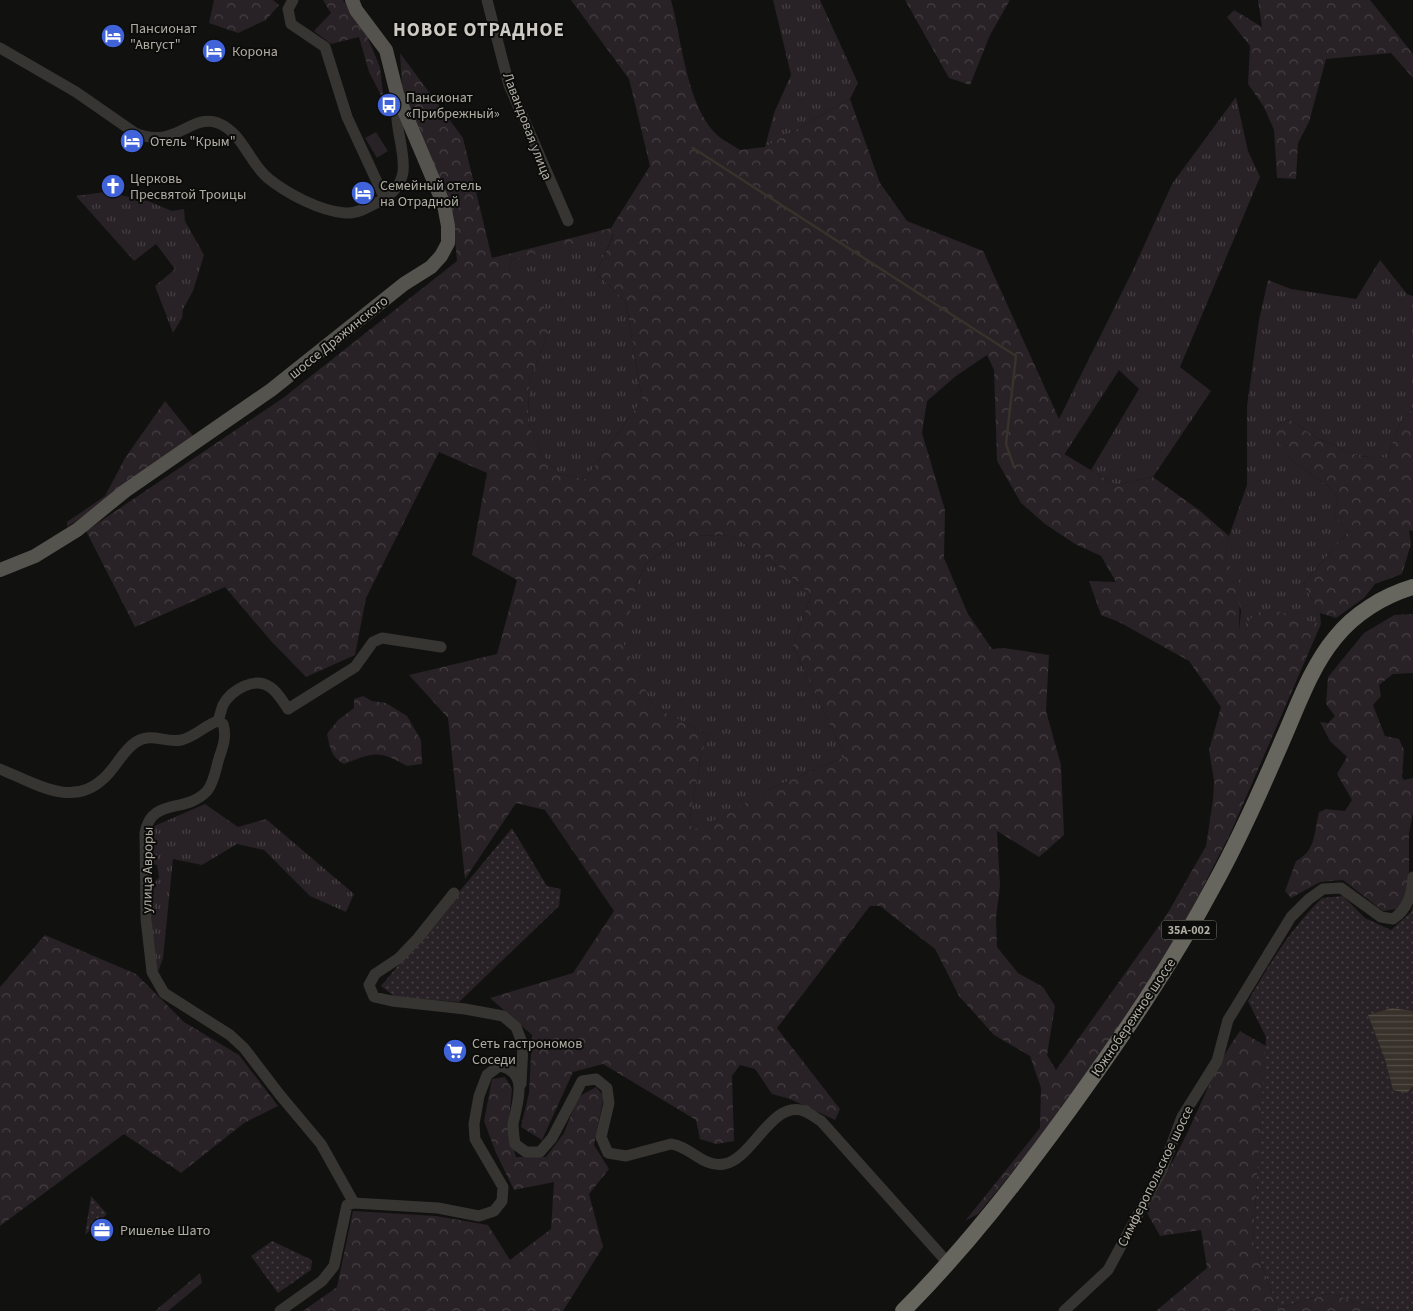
<svg xmlns="http://www.w3.org/2000/svg" width="1413" height="1311" viewBox="0 0 1413 1311" font-family="'Source Sans 3',sans-serif">
  <style>
    .grass { fill: url(#grass-tufts) }
    .forest { fill: url(#forest-crowns); fill-rule: evenodd }
    .park { fill: url(#park-dots) }
    .pitch { fill: #282126 }
    .water { fill: url(#water-rules) }
    .lines { fill: none; stroke-linecap: round; stroke-linejoin: round }
    .stream { stroke: #38322b; stroke-width: 2.5 }
    .minor { stroke: #363531; stroke-width: 11 }
    .major { stroke: #54534e; stroke-width: 14 }
    .highway { stroke: #66655e; stroke-width: 16 }
    .labels { text-anchor: middle; stroke-width: 4; stroke-linejoin: round; paint-order: stroke }
    .shield { fill: #0c0c0b; stroke: #7f7d75; stroke-width: 1 }
    .shield-label { font-size: 12px; font-weight: bold; fill: #b0ada3 }
    .poi-label { font-size: 14px; fill: #b0ada3; stroke: #0c0c0b; text-anchor: start }
    .street-label { font-size: 14px; fill: #b0ada3; stroke: #0c0c0b }
    .district-label { font-size: 19px; font-weight: bold; letter-spacing: 1px; fill: #cdcbc3; stroke: #0c0c0b }
  </style>
  <defs>
    <pattern id="grass-tufts" width="24" height="20" patternUnits="userSpaceOnUse" patternTransform="scale(1.25)"><rect width="24" height="20" fill="#282126"/><path d="M3 7l-1-3M5 7V3M7 7l1-3M15 17l-1-3M17 17v-4M19 17l1-3" fill="none" stroke="#453f42"/></pattern>
    <pattern id="forest-crowns" width="20" height="18" patternUnits="userSpaceOnUse" patternTransform="scale(1.25)"><rect width="20" height="18" fill="#282126"/><path d="M2 6a3 3 0 1 1 6 0M12 15a3 3 0 1 1 6 0" fill="none" stroke="#453f42"/></pattern>
    <pattern id="park-dots" width="8" height="8" patternUnits="userSpaceOnUse" patternTransform="scale(1.25)"><rect width="8" height="8" fill="#282126"/><path d="M2 2h.1M6 6h.1" fill="none" stroke="#453f42" stroke-width="1.8" stroke-linecap="round"/></pattern>
    <pattern id="water-rules" width="6" height="5" patternUnits="userSpaceOnUse" patternTransform="scale(1.25)"><rect width="6" height="5" fill="#38322b"/><path d="M0 2.5h6" fill="none" stroke="#524d47"/></pattern>
  </defs>
  <rect width="100%" height="100%" fill="#111110"/>
  <!-- grass -->
  <path class="grass" d="M773,0H820L858,83L850,99L765,147L774,113L791,75Z
    M1236,97L1248,151L1260,177L1180,367L1211,391L1153,477L1116,485L1091,470L1139,389L1119,370L1064,455L1059,451V419L1133,270L1172,184Z
    M105,192L148,201L172,211L184,209L185,221L204,255L193,291L183,309L182,318L173,333L155,286L175,269L156,244L134,261L76,196Z
    M614,233L596,273L626,302L642,400L585,479L559,474L541,453L528,423L529,383L550,327L509,270L512,260Z
    M1380,260L1407,294L1413,296V408L1400,423L1387,458L1359,456L1319,439L1292,421L1286,420L1274,427L1273,433L1291,460L1328,486L1338,497L1334,515L1348,532L1303,584L1320,613L1321,624L1308,622L1296,618L1239,631L1241,611L1225,559L1229,536L1247,485V406L1259,320L1268,280L1291,289L1356,299Z
    M731,535L784,570L811,595L793,646L845,757L772,788L694,832L689,823L701,756L708,735L653,706L622,642L637,582L647,563L673,543L694,536Z
    M205,804L238,827L266,819L354,894L346,912L310,896L264,850L237,844L202,865L173,859L163,958L158,972L152,963L151,888L159,877L157,865L148,863L152,827Z
    M200,1273L202,1283L168,1311H155Z"/>
  <!-- forest -->
  <path class="forest" d="M214,0H273L279,5L266,20L238,33L209,23Z
    M323,0H343L366,34L380,67L384,101L369,72L359,37L331,44L314,31L331,13Z
    M571,0H671C682,40 686,105 717,135C724,141 733,145 740,150L765,147L850,99L880,183L907,221L983,251L1059,419V451L1116,485L1153,477L1199,510L1229,536L1225,559L1240,583L1239,630C1246,625 1252,615 1260,612C1274,605 1304,622 1321,624L1231,832L1165,962L1047,1130L978,1214L965,1221L1040,1128L1041,1088L1030,1056L994,1035L959,996L935,949L880,906H870L777,1028L840,1109L835,1120L790,1099L772,1094L755,1069L740,1065L732,1076L734,1141L716,1144L700,1139L696,1120L603,1064L573,1072L542,1140L521,1127L529,1093L532,1035L490,998L573,973L614,911L545,810L516,803L465,879L448,718L409,675L497,654L517,580L472,555L487,473L439,452L366,598L355,655L306,677L271,641L225,587L135,627L86,531L283,398L457,261L453,217L403,102L400,53L463,138L492,258L611,228L650,166L629,79ZM614,234L596,273L626,302L642,400L585,479L559,474L541,453L528,423L529,383L550,327L538,289L509,270L512,260ZM987,355L994,370L997,461L1021,503L1045,524L1075,544L1101,556L1116,582L1089,581L1101,615L1119,622L1189,661L1221,707L1209,750L1214,781L1213,800L1206,846L1166,916L1056,1070L1047,1055L1055,1006L1043,987L1018,973L997,947L996,918L1000,886L997,831L1039,857L1064,835L1061,765L1046,711L1049,655L1004,648L992,649L968,614L944,558L945,510L922,433L927,401L956,376ZM731,535L784,570L811,595L793,646L845,757L772,788L694,831L689,823L701,756L708,735L653,706L623,642L637,582L647,563L673,543L694,536Z
    M905,0H1010L990,35L970,85L949,78Z
    M1258,0H1370L1413,54V78L1391,53L1326,59L1309,122L1298,143L1296,179L1277,178L1274,130L1264,107L1248,84L1250,46L1227,17L1234,10L1262,27Z
    M165,401L194,437L134,482L67,527V522L105,496L125,458Z
    M1413,408V531L1409,530L1411,544L1402,574L1375,584L1364,598L1336,618L1320,613L1303,584L1348,532L1334,515L1338,497L1328,486L1291,460L1273,434L1274,427L1286,420L1292,421L1319,439L1359,456L1387,458L1400,423Z
    M1413,614V673L1393,674L1379,685L1381,696L1373,705L1385,736L1399,739L1404,750L1402,777L1404,780L1413,778V813L1409,834V888L1403,903L1397,909L1383,911L1343,880L1320,882L1291,898L1285,891L1296,861C1316,851 1314,832 1319,812L1326,809L1345,811L1352,800L1337,774L1347,757L1330,741L1320,722L1328,723L1335,716L1326,704L1328,677L1364,633L1394,615Z
    M363,696L372,701L386,703L407,716L421,740L422,764L407,766C378,750 375,752 344,764C331,757 330,748 327,734L338,720L354,708V699Z
    M45,935L136,974L184,1022L239,1055L278,1106L244,1123L181,1173L124,1134L0,1226V987Z
    M1240,1031L1266,1046L1253,1241L1278,1308L1331,1293L1379,1311H1156L1207,1268L1201,1230L1160,1236L1146,1211C1163,1179 1181,1148 1195,1116C1209,1086 1220,1058 1240,1031Z
    M505,1077L512,1089L508,1128L516,1157H546L564,1133L578,1097L596,1087L604,1096L594,1145L609,1169L589,1194L603,1247L563,1311H303L337,1287L353,1211L436,1216L488,1225L510,1260L551,1229L554,1182L514,1190L496,1153L484,1121L492,1079Z"/>
  <!-- park -->
  <path class="park" d="M512,828L547,886L561,889L559,906L459,1002L395,997L381,986Z
    M1343,896L1365,918L1391,930L1411,912L1413,906V1311H1379L1331,1293L1278,1308L1253,1241L1266,1037L1248,1001C1270,963 1291,928 1322,898Z
    M91,1196L107,1214L85,1235Z
    M272,1241L312,1260L311,1270L278,1293L251,1256Z"/>
  <!-- pitch -->
  <path class="pitch" d="M376,132L388,151L377,158L365,138Z"/>
  <!-- water -->
  <path class="water" d="M1392,1008L1413,1011V1086L1407,1093L1393,1090L1385,1059L1368,1015Z"/>
  <g class="lines">
    <!-- stream -->
    <path class="stream" d="M693,148L1016,356L1006,444L1014,467"/>
    <!-- minor -->
    <path class="minor" d="M293,0L288,9L291,24L325,47L347,117L385,199
      M487,0L509,85L568,221
      M0,48L76,92L135,133C176,150 190,113 218,123C243,133 249,163 269,179C288,194 320,211 345,213C357,214 369,207 380,201C391,195 401,185 403,172C405,154 398,136 397,119C396,112 397,104 397,96
      M218,721C220,716 221,710 223,705C231,690 255,676 270,687C278,692 283,702 288,709L355,667L373,642L382,638L441,647
      M0,769C33,782 71,809 103,779C116,768 122,751 136,742C151,732 165,743 181,740C195,737 205,725 218,721L223,724C227,736 223,747 219,758C216,768 214,783 207,791C186,814 151,797 145,833L146,919L152,972L164,993L230,1035L244,1048L280,1095L321,1144L354,1203
      M454,893L418,938L399,958L375,974L369,985L374,997L392,1001L465,1009L503,1016L516,1027L523,1045L521,1084
      M280,1311L322,1281L334,1266L347,1205L354,1203L438,1208L479,1216L494,1211L502,1201L503,1187L475,1139L474,1124L479,1096L487,1075L499,1066C530,1071 517,1103 513,1124C513,1131 514,1137 515,1144L526,1152H540L552,1138L582,1081L596,1079L607,1088L609,1103L601,1137L608,1153L626,1156L671,1144C690,1146 703,1168 724,1164C753,1159 772,1099 804,1111C810,1113 815,1118 821,1121L948,1263
      M1064,1311L1108,1270L1162,1170L1182,1117L1217,1061L1228,1020L1291,917L1309,899L1323,889L1341,888L1381,917L1393,919C1408,909 1412,894 1413,877"/>
    <!-- major -->
    <path class="major" d="M0,570L35,556L77,530L125,491L271,390L404,284L431,267L441,256L448,243V226L444,205L397,94L386,50L356,10L352,0"/>
    <!-- highway -->
    <path class="highway" d="M903,1311C965,1249 1018,1180 1070,1109C1122,1037 1172,964 1214,885C1240,838 1262,788 1283,739C1298,705 1311,667 1335,638C1354,614 1383,596 1413,587"/>
  </g>
  <!-- icons -->
  <defs>
    <g id="hotel-disc" transform="scale(1.25)"><circle r="9.5" fill="#4063d9" stroke="#0c0c0b"/><path d="M-6-4.5h1.5V1H6V5H4.5V3h-9V5H-6ZM-4 0a1.8 1.8 0 1 1 3.6 0ZM.5 0V-2.5h3Q6-2.5 6 0Z" fill="#fff"/></g>
    <g id="bus-disc" transform="scale(1.25)"><circle r="9.5" fill="#4063d9" stroke="#0c0c0b"/><path d="M-5-6H5V4H4V6H2V4H-2V6H-4V4H-5ZM-3.5-4V0h7V-4ZM-3.5 1.2v1.5H-2V1.2ZM2 1.2v1.5H3.5V1.2Z" fill="#fff"/></g>
    <g id="church-disc" transform="scale(1.25)"><circle r="9.5" fill="#4063d9" stroke="#0c0c0b"/><path d="M-1.2-6h2.4v3.5h3.3v2.4h-3.3V6h-2.4V-.1h-3.3v-2.4h3.3Z" fill="#fff"/></g>
    <g id="supermarket-disc" transform="scale(1.25)"><circle r="9.5" fill="#4063d9" stroke="#0c0c0b"/><path d="M-6-5.5h2.5l.6 2H6L4.5 2H-2.5L-4.4-4H-6ZM-1.5 3.2a1.3 1.3 0 1 0 .1 0ZM3 3.2a1.3 1.3 0 1 0 .1 0Z" fill="#fff"/></g>
    <g id="office-disc" transform="scale(1.25)"><circle r="9.5" fill="#4063d9" stroke="#0c0c0b"/><path d="M-6-3h4V-5.5h4V-3h4V5H-6ZM-1-4.5V-3h2v-1.5ZM-6 0V1H6V0Z" fill="#fff"/></g>
  </defs>
  <g fill-rule="evenodd">
    <use href="#hotel-disc" x="113" y="36"/>
    <use href="#hotel-disc" x="214" y="51"/>
    <use href="#bus-disc" x="389" y="105"/>
    <use href="#hotel-disc" x="132" y="141"/>
    <use href="#church-disc" x="113" y="186"/>
    <use href="#hotel-disc" x="363" y="193"/>
    <use href="#supermarket-disc" x="455" y="1051"/>
    <use href="#office-disc" x="102" y="1230"/>
  </g>
  <g class="labels">
    <!-- shield labels -->
    <rect class="shield" x="1161.5" y="920.5" width="55" height="19" rx="4"/>
    <g class="shield-label">
      <text x="1189" y="934">35А-002</text>
    </g>
    <!-- poi labels -->
    <g class="poi-label">
      <text x="130" y="33">Пансионат<tspan x="130" dy="16">"Август"</tspan></text>
      <text x="232" y="56">Корона</text>
      <text x="406" y="102">Пансионат<tspan x="406" dy="16">«Прибрежный»</tspan></text>
      <text x="150" y="146">Отель "Крым"</text>
      <text x="130" y="183">Церковь<tspan x="130" dy="16">Пресвятой Троицы</tspan></text>
      <text x="380" y="190">Семейный отель<tspan x="380" dy="16">на Отрадной</tspan></text>
      <text x="472" y="1048">Сеть гастрономов<tspan x="472" dy="16">Соседи</tspan></text>
      <text x="120" y="1235">Ришелье Шато</text>
    </g>
    <!-- street labels -->
    <g class="street-label">
      <text transform="translate(528 126) rotate(69)" y="5">Лавандовая улица</text>
      <text transform="translate(338 337) rotate(-39)" y="5">шоссе Дражинского</text>
      <text transform="translate(147 870) rotate(-89)" y="5">улица Авроры</text>
      <text transform="translate(1133 1017) rotate(-56)" y="5">Южнобережное шоссе</text>
      <text transform="translate(1155 1176) rotate(-64)" y="5">Симферопольское шоссе</text>
    </g>
    <!-- district labels -->
    <g class="district-label">
      <text x="479" y="36">НОВОЕ ОТРАДНОЕ</text>
    </g>
  </g>
</svg>
